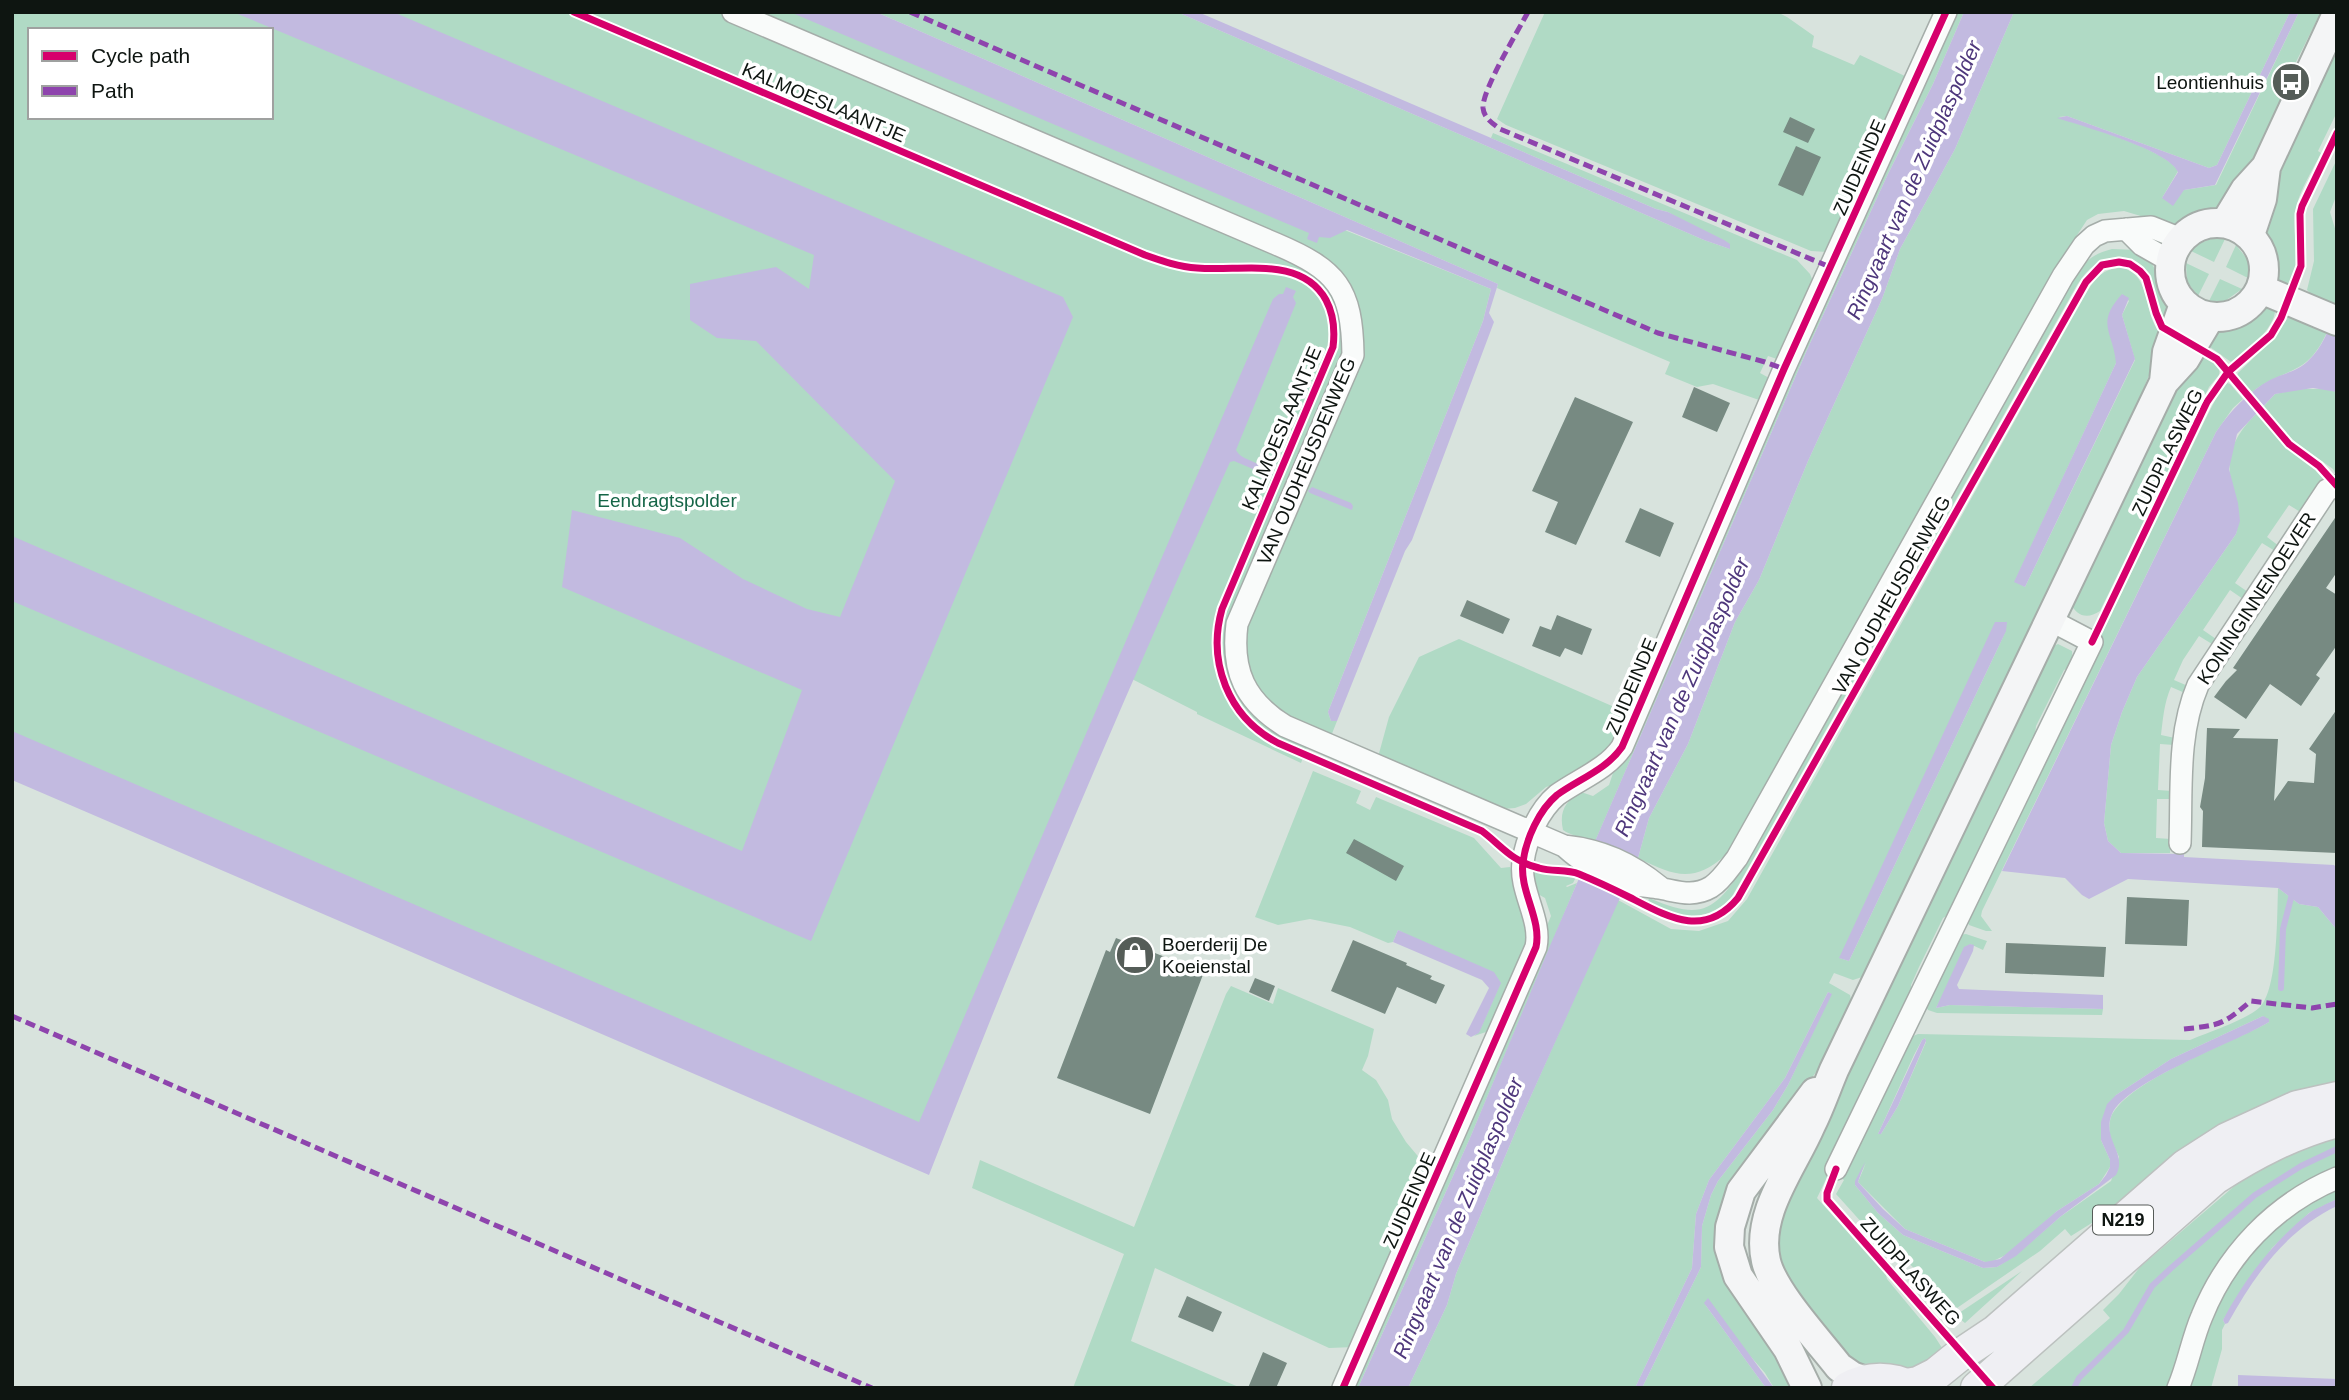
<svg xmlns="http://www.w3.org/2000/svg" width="2349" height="1400" viewBox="0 0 2349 1400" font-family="Helvetica,sans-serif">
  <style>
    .green { fill: #b0dac5; fill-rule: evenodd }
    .water { fill: #c2bae0 }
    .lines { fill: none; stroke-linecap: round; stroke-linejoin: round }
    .stream { stroke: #c2bae0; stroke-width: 6 }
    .building { fill: #778a82 }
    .street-casing { stroke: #a5ada9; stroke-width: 24 }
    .secondary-casing { stroke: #a5ada9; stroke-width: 32 }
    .primary-casing { stroke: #bcc1bf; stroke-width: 35 }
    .street { stroke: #f9fbfa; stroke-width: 21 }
    .secondary { stroke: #f4f5f6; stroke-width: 28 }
    .primary { stroke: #efeff3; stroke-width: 32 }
    .quiet { stroke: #8e44ad; stroke-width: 5; stroke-dasharray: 10 5; stroke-linecap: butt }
    .cycleway-casing { stroke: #fff; stroke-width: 11 }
    .cycleway { stroke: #d6006c; stroke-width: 7 }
    .labels { text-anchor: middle; stroke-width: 7; stroke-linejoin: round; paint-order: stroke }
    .shield { fill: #fff; stroke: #565b58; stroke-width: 2 }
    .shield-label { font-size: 18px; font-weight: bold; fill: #0e1511 }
    .poi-label { font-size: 19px; fill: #0e1511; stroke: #fff; text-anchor: end }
    .street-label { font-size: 19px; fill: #0e1511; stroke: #fff }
    .park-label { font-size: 19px; fill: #156547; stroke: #fff }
    .water-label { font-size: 21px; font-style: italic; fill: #4e377c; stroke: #fff }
  </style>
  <rect width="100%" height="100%" fill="#d8e3dd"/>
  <!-- green -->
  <path class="green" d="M12,12H804L1491,289L1483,321L1328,712L1331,721H1337L1331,736L1314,729L1301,763L1197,714V712L1124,675L927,1143L12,752ZM30,30H271V117H30Z
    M876,12H1177L1704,240L1730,249L1668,212L1656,209L1491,138L1493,133L1797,260L1810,274L1814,284L1780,360L1768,356L1760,373L1771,379L1762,401L1713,384L1697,387L1665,374L1670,362L1497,288L1498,284Z
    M1545,12H1777L1787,17L1814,36L1812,47L1854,65L1860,55L1907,77L1827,252L1811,251L1506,125L1497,119Z
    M1955,12H1964L1933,84L1888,174L1807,350L1594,844L1566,832L1563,830C1559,812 1565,801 1581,792L1593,796L1609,785L1613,773L1627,757L1849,244Z
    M2014,12H2290L2217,165L2209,168L2067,116L2059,117C2084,126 2168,150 2178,171L2162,198L2184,190L2216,185L2299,12H2326L2322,21L2317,20L2293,68L2290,67L2283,81L2293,87L2250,165L2217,211L2176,224L2164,223L2124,211L2098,214L2087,220L2064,255L1727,854C1693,884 1675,876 1638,858L1649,818L1688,744L1735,622L1759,580L1808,461L1882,299L1900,249L1955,149Z
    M2334,47L2337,48V112L2318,151L2321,153C2313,170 2300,189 2296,208C2290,234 2305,265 2287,288L2275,276L2272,254L2265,237L2267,205Z
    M2337,159V194L2330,212L2337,235V306L2312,295L2307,290L2314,261L2313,209Z
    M2214,238L2225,239L2214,262L2191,251L2200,243Z
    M2236,245L2248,260V278L2226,267Z
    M2112,249L2137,250L2152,264L2161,280L2171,311L2166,323C2157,309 2157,292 2150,277C2140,255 2114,252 2095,265C2087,270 2082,278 2077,285L1730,900C1701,924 1679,918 1648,902L1649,898C1706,923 1716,908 1748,861L2077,273C2087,259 2096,253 2112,249Z
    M2186,263L2209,274L2198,296L2187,282Z
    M2123,268C2154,276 2141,320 2165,337L2128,426L1865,976L1853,980L1834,973L1829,983L1850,995L1852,1004L1823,1062L1755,1160L1719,1257L1723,1274L1733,1293L1801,1388H1774L1765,1373L1704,1303L1766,1388H1642L1701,1267L1702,1226L1711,1195L1718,1181L1773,1110L1788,1085L1831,994L1828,992L1785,1078L1709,1180L1696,1214L1692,1268L1635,1388H1408L1447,1305L1456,1274L1522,1116L1618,900L1671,929L1699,931L1728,921L1747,899L2088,290C2098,275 2105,268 2123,268ZM2122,294L2129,301L2122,315L2135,360L2025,587L2015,581L2116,363ZM2006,631L1849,961L1840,958Z
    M2220,279L2242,289L2225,301H2209Z
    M2265,309H2275C2276,328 2246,351 2231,362L2203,342L2217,329L2242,322Z
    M2290,314L2328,330C2307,378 2286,366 2252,392L2237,376L2238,373L2276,336Z
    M2197,353L2211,359L2220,367L2219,375L2209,387L2100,611C2087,620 2076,616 2070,602L2152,434Z
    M2227,383L2230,384L2243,399L2233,408L2216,432L1982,911L1981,916L1992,931H1986L1969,925L1966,919L1973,901L2206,418L2220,391Z
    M2299,389H2326L2337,392V477L2333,469L2295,442L2263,407L2275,394Z
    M2256,414L2285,446L2320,472L2326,481L2302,513L2289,505L2267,537L2279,546L2275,551L2262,543L2235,583L2248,592L2243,599L2230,590L2203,630L2216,639L2212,644L2199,636L2183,660L2174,680L2188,686L2185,693L2171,687C2164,703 2163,719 2161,735L2175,738L2174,745L2160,744L2158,790L2172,791L2173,799H2157L2156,838L2171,839L2170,853H2121L2108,841L2104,823L2111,745L2122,712L2137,677L2236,534C2241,515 2237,502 2232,484C2224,455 2236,434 2256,414Z
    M1459,639L1628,713L1608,754L1557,784L1546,787L1526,804L1515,808L1502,809L1378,757L1389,717L1419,657Z
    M2058,644L2072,651L2073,666L2064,670L2036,726L2034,744L1954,911L1943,918L1919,967L1911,985L1912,999L1817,1198L1886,1275L1887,1279L1935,1337L1946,1354L1921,1371H1874L1846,1359L1781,1276L1773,1230L2049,648Z
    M1313,771L1361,791L1356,803L1370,810L1376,797L1474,838L1501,868L1510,867L1529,936L1527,949L1492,1030L1474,1036L1479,1032L1500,984L1398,930L1393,942L1388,943L1350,927L1310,919L1278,925L1255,917Z
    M1533,871L1576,877L1573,883L1566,886L1567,887L1577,883L1470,1138L1358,1388H1353L1551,916L1545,898L1536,893Z
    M2278,888L2299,904L2318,907L2337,930V1088L2119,1206L2071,1236L2065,1229L2040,1251L1957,1308L1902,1257L1892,1256L1836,1194L1844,1180L1840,1177L1906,1039L1918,1034L2190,1040C2207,1033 2248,1019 2260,1007C2278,989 2277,915 2278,888ZM2263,1016L2269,1022C2235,1042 2118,1083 2110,1121C2107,1135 2114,1145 2119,1157L2111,1181L2060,1217L2016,1255L1997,1267L1983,1268L1903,1235L1878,1213L1855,1185L1866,1163L1858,1182L1905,1229L1985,1262H1991L2010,1253L2057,1211L2099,1184L2110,1167V1160L2101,1140L2116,1095L2171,1059ZM1925,1038L1926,1042L1898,1106L1881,1134H1878L1914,1055L1922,1040Z
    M1966,934L1987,941L1983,950L1970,944L1936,1008L1950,1005L2103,1009L2102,1015L1937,1013L1928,1010L1923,1002L1958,935Z
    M1231,986L1273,1004L1278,988L1374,1029L1368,1056L1362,1070L1376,1080L1388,1100L1392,1119L1406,1142L1427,1167L1370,1312L1354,1347L1329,1348L1155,1268L1131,1341L1241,1388H1073L1124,1254L972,1188L980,1160L1134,1227L1226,994Z
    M2337,1128V1168L2295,1188L2268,1208L2247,1229L2168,1388H2029L2110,1318L2103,1310L2119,1294L2140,1267L2238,1183L2279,1156Z
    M2337,1188V1199L2309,1213L2272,1248L2223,1320L2225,1324L2222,1330V1349L2211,1388H2189C2220,1292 2242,1235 2337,1188Z
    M2022,1271L1965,1323L1956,1316V1315Z"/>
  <!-- water -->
  <path class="water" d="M233,12H393L1063,297L1073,317L811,941L12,601V536L742,851L802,690L562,587L572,510L680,538L743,579L807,609L840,617L895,481L756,341L717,338L690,320V284L776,267L809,289L814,255Z
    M790,12H876L1498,284L1489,313L1494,322L1412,540L1405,551L1337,721H1331L1328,712L1483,321L1491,289L1347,230L1330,238L1319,237L1317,243L1307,239L1309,233Z
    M1177,12H1198L1656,209L1668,212L1724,240L1730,244V249L1704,240Z
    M1964,12H2014L1955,149L1900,249L1882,299L1808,461L1759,580L1735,622L1688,744L1649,818L1638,858L1522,1116L1456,1274L1447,1305L1408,1388H1358L1470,1138L1549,948L1807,350L1888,174L1933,84Z
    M2290,12H2299L2215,185L2184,190L2173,206L2162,198L2178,172C2169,150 2082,126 2057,118L2067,116L2209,168L2217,165Z
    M1286,287L1296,291L1293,297L1296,303L1236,450C1242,462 1261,460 1266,472H1260L1234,461L1230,462C1124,697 1022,935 929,1175L12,780V731L919,1122L1273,299L1279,294H1283Z
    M2122,294L2129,298L2122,315L2135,359L2025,587L2014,582L2116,363C2113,331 2095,324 2122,294Z
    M2337,309V392L2313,388L2275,394L2237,434L2229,469L2238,503L2240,521L2236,534L2137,677L2122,712L2111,745L2104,823L2108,841L2121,853L2184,854V857L2334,865L2337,868V930L2318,907L2299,904L2278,888L2128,879L2089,899L2082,895L2065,878L2002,871L2216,432C2230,411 2248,392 2270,380C2283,373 2297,372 2308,361C2323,347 2329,328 2337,309Z
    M1312,487L1351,503L1353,506L1352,510L1310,493L1308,491Z
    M1995,622H2007L2006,631L1849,961L1839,958Z
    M1398,930L1494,972L1501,983L1479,1033L1471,1037L1466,1034L1489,988L1482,980L1393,942Z
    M1970,944L1974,945L1973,951L1957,985L1959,989L2103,995V1009L1950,1005L1936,1008L1964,947Z
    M1828,992L1832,994L1788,1085L1773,1110L1718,1181L1711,1195L1702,1226L1701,1267L1642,1388H1635L1692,1268L1696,1214L1709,1180L1785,1078Z
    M2263,1016L2269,1019V1022C2235,1043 2128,1080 2112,1114C2101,1139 2128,1153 2116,1175L2060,1217L2016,1256L1997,1267L1983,1268L1903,1235L1878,1213L1855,1185V1181L1865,1162L1858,1182L1883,1209L1905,1229L1985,1262L2000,1259L2057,1211L2099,1184L2106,1175L2110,1167V1160L2101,1140V1122L2107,1104L2116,1095L2171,1059Z
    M1925,1038L1926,1041L1898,1106L1881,1134H1878L1922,1040Z
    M2337,1199V1206C2286,1230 2254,1276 2228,1323L2225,1324L2223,1320C2244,1280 2272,1243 2308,1214C2316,1208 2327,1204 2337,1199Z
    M1708,1298L1774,1388H1766L1704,1303Z
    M2238,1375L2337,1379V1388H2238Z"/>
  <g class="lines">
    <!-- stream -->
    <path class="stream" d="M2281,988L2283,929L2292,894L2296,892
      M2074,1388L2079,1378L2126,1331L2152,1286L2170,1269L2255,1195L2301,1166L2337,1149"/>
  </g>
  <!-- building -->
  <path class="building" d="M1790,117L1815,129L1808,143L1783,132Z
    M1796,146L1821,157L1803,196L1778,185Z
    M1694,387L1730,403L1717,432L1682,417Z
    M1575,397L1633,422L1576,545L1545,532L1558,502L1532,491Z
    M1640,508L1674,523L1660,557L1625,542Z
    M2337,515V572L2326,588L2337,595V645L2316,675L2320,678L2301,706L2270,684L2246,719L2214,697L2226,681L2237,670L2233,668Z
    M1467,600L1510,619L1503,634L1460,616Z
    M1557,615L1592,629L1582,655L1565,648L1560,657L1532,646L1540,626L1551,630Z
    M2337,709V853L2202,847L2203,811L2200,807L2205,778L2207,728L2240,729L2233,738L2278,739L2274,801L2288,781L2314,783L2316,754L2309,749Z
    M1354,839L1404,866L1396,881L1346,853Z
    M2127,897L2189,900L2187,946L2125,944Z
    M1116,938L1204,972L1150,1114L1057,1078L1106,950L1110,952Z
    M1353,940L1407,963L1406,965L1432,976L1430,979L1445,985L1436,1004L1397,987L1385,1014L1331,991Z
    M2006,943L2106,947L2104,977L2005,973Z
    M1255,978L1275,986L1269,1001L1249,992Z
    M1187,1296L1222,1312L1213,1332L1178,1317Z
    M1263,1352L1287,1363L1276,1388H1248Z"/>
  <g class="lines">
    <!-- street casing -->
    <g class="street-casing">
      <path id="street" d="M733,12L1276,244C1337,270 1352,288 1353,355L1237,624C1231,671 1245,701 1285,726L1564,846C1583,863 1606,878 1631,884C1639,886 1649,886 1658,888C1677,891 1692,898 1711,887C1722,880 1729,868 1737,858L2063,276L2084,245L2094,236L2105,231L2151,227L2181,239
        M2126,229L2142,245L2170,261
        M2180,843C2182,790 2177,734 2198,685L2327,490L2337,486
        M1564,846C1602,850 1630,863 1660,887
        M1836,1169L2092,642L2050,620
        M1343,1388L1536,947C1542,919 1519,891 1523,862C1526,839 1539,810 1557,795C1579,779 1606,770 1622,747L1784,369L1946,12
        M2178,1388C2188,1365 2192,1339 2202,1316C2227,1254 2275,1204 2337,1178"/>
    </g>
    <!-- secondary casing -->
    <g class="secondary-casing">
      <path id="secondary" d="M2170 270a47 47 0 1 1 94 0a47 47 0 1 1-94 0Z
        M2225,223L2245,190L2266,167L2337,14
        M2250,235L2262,199L2266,167
        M2261,289L2337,321
        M2164,382L2167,352L2184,304
        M1865,1381L1852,1376L1839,1367C1819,1341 1773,1292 1766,1261C1755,1213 1793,1167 1811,1125C1820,1107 1826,1089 1834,1070L2164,382L2185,359L2210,317
        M1807,1388L1788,1349L1738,1276L1729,1247L1730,1227L1741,1191L1815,1092"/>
    </g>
    <!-- primary casing -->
    <g class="primary-casing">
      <path id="primary" d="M1906,1385L1918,1383L1936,1374L1957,1357L1996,1331L2185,1166L2227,1139L2297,1107L2337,1098
        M1848,1388C1868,1377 1892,1377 1912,1388
        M1977,1388L2215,1178C2254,1153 2292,1133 2337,1121"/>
    </g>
    <!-- street -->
    <use href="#street" class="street"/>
    <!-- secondary -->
    <use href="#secondary" class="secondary"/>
    <!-- primary -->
    <use href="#primary" class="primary"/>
    <!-- quiet -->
    <path class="quiet" d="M910,12L1658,333L1765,362L1784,369
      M1528,12C1518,31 1482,90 1483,108C1484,118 1492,123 1500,129L1830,267
      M12,1016L872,1388
      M2184,1029C2221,1025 2222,1025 2251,1001L2312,1008L2337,1004"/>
    <!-- cycleway casing -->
    <g class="cycleway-casing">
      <path id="cycleway" d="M574,12L1145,255C1162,261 1179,267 1197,268C1240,272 1301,255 1326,300C1334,315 1335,331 1333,347L1222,609C1207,662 1228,717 1278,743L1482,831C1503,847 1511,861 1539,868C1553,872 1566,869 1579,874C1596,881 1613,889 1629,897C1668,917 1704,939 1738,898L2086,282L2102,265L2119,262L2130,264L2140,271L2146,278L2156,313L2162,327L2217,359L2289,444L2319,466L2337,486
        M2092,642L2207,402L2228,372L2271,335L2281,318L2301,266L2300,214L2302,206L2337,133
        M1836,1169L1827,1193V1200L1993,1388
        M1343,1388L1536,947C1542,919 1519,891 1523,862C1526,839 1539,810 1557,795C1579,779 1606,770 1622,747L1784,369L1946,12"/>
    </g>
    <!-- cycleway -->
    <use href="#cycleway" class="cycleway"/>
  </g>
  <!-- icons -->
  <defs>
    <g id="bus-disc" transform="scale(2.0125)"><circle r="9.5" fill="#555d58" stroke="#fff"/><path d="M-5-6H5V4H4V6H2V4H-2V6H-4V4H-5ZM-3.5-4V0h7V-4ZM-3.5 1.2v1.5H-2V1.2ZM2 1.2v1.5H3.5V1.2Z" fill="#fff"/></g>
    <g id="shop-disc" transform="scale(2.0125)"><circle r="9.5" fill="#555d58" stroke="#fff"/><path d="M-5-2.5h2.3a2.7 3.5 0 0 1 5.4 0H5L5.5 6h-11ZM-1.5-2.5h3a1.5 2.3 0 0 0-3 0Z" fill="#fff"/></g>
  </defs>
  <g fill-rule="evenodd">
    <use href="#bus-disc" x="2291" y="82"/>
    <use href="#shop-disc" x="1135" y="955"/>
  </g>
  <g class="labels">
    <!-- shield labels -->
    <rect class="shield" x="2093" y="1205.5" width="60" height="29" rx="5"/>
    <g class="shield-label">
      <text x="2123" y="1226">N219</text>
    </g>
    <!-- poi labels -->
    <g class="poi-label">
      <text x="2264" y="89">Leontienhuis</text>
      <text x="1162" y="951" text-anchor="start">Boerderij De<tspan x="1162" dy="22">Koeienstal</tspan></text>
    </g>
    <!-- street labels -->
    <g class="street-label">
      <text transform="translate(824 102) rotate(23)" y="7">KALMOESLAANTJE</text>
      <text transform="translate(1859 167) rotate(-66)" y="7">ZUIDEINDE</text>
      <text transform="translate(1281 428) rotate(-67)" y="7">KALMOESLAANTJE</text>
      <text transform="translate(2167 452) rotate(-64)" y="7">ZUIDPLASWEG</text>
      <text transform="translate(1306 461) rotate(-67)" y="7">VAN OUDHEUSDENWEG</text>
      <text transform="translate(1891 595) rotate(-61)" y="7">VAN OUDHEUSDENWEG</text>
      <text transform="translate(2256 598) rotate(-57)" y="7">KONINGINNENOEVER</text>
      <text transform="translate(1631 686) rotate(-67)" y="7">ZUIDEINDE</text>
      <text transform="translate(1409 1200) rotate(-66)" y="7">ZUIDEINDE</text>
      <text transform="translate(1911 1271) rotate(48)" y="7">ZUIDPLASWEG</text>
    </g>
    <!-- park labels -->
    <g class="park-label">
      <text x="667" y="507">Eendragtspolder</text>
    </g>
    <!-- water labels -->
    <g class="water-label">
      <text transform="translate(1914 180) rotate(-66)" y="7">Ringvaart van de Zuidplaspolder</text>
      <text transform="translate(1682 697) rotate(-66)" y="7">Ringvaart van de Zuidplaspolder</text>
      <text transform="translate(1458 1218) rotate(-67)" y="7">Ringvaart van de Zuidplaspolder</text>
    </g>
  </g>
  <!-- border -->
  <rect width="2349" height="1400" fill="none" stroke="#0e1511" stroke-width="28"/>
  <!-- legend -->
  <rect x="28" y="28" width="245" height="91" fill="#ffffff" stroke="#9fa1a0" stroke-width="2"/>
  <rect x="42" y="51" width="35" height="10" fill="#d6006c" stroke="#9fa1a0" stroke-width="2"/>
  <text x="91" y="63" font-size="21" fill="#0e1511">Cycle path</text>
  <rect x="42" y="86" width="35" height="10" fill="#8e44ad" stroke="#9fa1a0" stroke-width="2"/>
  <text x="91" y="98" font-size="21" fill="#0e1511">Path</text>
</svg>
